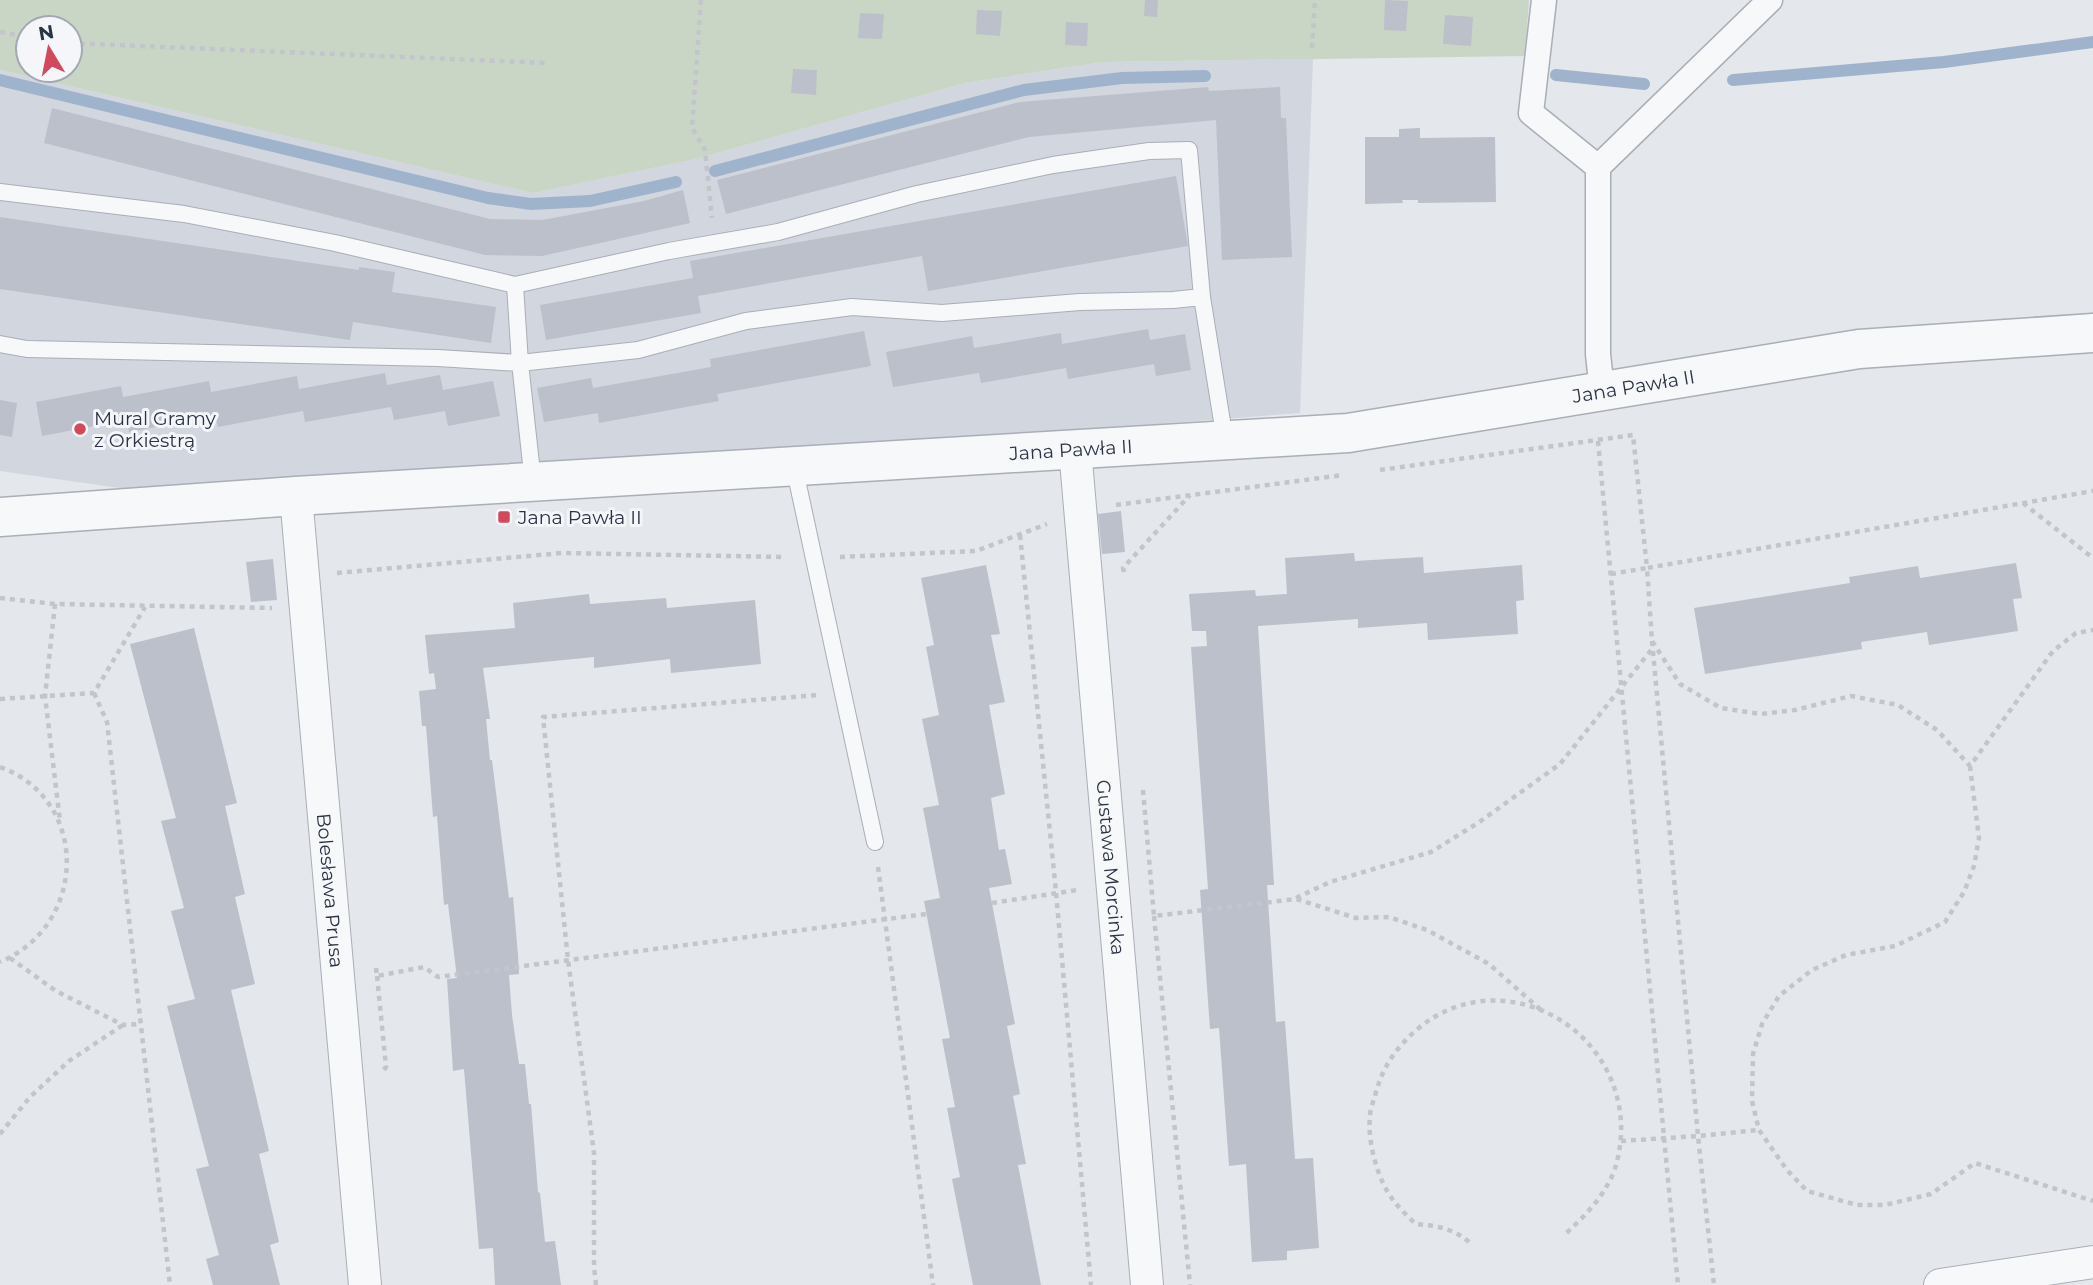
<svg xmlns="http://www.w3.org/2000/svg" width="2093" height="1285" viewBox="0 0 2093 1285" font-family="Montserrat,sans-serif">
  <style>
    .built { fill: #d2d6de }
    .green { fill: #c9d6c5; fill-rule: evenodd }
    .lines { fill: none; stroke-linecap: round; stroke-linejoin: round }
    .stream { stroke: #9fb4cc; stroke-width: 12 }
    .building { fill: #bbc0ca }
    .service-casing { stroke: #a9aeb7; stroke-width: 18 }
    .pedestrian-casing { stroke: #a9aeb7; stroke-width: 27 }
    .minor-casing { stroke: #a9aeb7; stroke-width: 34 }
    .tertiary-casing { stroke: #a9aeb7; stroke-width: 41 }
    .path { stroke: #c2c5cb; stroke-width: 4.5; stroke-dasharray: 5 5; stroke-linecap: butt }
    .service { stroke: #f7f8fa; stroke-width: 16 }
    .pedestrian { stroke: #f7f8fa; stroke-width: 24 }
    .minor { stroke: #f7f8fa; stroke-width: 32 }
    .tertiary { stroke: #f7f8fa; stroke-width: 38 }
    .poi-dot { fill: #d1495b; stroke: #f4f6f9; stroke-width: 2.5 }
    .labels { text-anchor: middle; stroke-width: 6; stroke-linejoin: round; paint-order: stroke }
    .street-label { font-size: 19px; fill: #2b3445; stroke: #f4f6f9 }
    .poi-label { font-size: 19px; fill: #2b3445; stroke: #f4f6f9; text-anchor: start }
  </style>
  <rect width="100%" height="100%" fill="#e4e7ec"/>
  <!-- built -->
  <path class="built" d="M1313,59L1300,413L190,498L0,471V70L533,193L696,159L965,83L1103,62Z"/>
  <!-- green -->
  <path class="green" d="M0,0H1529L1525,56L1103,62L965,83L696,159L533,193L0,70ZM28,28H70V70H28Z"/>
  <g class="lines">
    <!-- stream -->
    <path class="stream" d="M1556,75L1644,84
      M0,80L488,198L531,204L590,201L676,182
      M1733,80L1944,62L2093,42
      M715,171L1024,90L1122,78L1205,76"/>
  </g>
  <!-- building -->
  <path class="building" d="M1145,0H1158L1157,17L1144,16Z
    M1385,0L1408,1L1406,31L1384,30Z
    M977,10L1002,11L1000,36L976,34Z
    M860,13L884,14L882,39L858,38Z
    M1445,15L1473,17L1471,46L1443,44Z
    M1066,22L1088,23L1087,46L1065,45Z
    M793,69L817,70L816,95L791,93Z
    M1208,87L1209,91L1280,87L1281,118H1286L1292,257L1222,260L1216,120L1029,137L726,214L717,180L1020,102Z
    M52,108L490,219L542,220L644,201L683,190L690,223L542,256L485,255L44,143Z
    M1420,128V138L1495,137L1496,202L1418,203V200H1402L1403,203L1365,204V137H1399V129Z
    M1176,176L1188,246L928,291L922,256L698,296L701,313L546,340L540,305L693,278L690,261Z
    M0,217L359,270V267L395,272L392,292L496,307L491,343L353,322L350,340L0,289Z
    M1148,329L1150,340L1185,334L1191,370L1156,376L1154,364L1068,379L1066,368L981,383L979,373L893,387L886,352L972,336L974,348L1061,333L1062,344Z
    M864,331L871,366L717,394L719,401L599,423L598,413L544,422L537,388L591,378L593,388L711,367L710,359Z
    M385,373L387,385L440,375L443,390L493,381L500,416L448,426L445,411L394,420L391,407L305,422L303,411L218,427L215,416L129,432L127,420L42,436L36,402L121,386L123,397L209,381L211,392L297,376L299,389Z
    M0,400L17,403L12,437L0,435Z
    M1121,511L1125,552L1102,554L1098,514Z
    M1354,553L1355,561L1423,557L1424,573L1522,565L1524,600L1516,601L1518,634L1428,640L1427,623L1358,628V619L1258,626L1274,885H1267L1276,1022L1285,1021L1295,1159L1313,1158L1319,1248L1287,1251V1260L1252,1262L1246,1164L1229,1166L1219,1028L1210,1029L1200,890L1208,889L1191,647L1207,646L1206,631H1192L1189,594L1255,590L1256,596L1287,594L1285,558Z
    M273,559L277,600L251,602L246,562Z
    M2016,563L2022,598L2013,599L2018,631L1929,645L1927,632L1861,642L1862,649L1705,674L1694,608L1850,583L1849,577L1918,566L1920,578Z
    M986,565L1000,634L991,635L1005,702L989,705L1005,794L991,798L999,850L1005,849L1012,884L989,888L1015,1024L1007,1026L1020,1094L1013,1096L1026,1164L1018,1165L1041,1285H973L952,1179L960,1177L947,1108L955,1107L942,1039L950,1038L924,901L940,898L923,808L939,805L922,719L939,715L926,647L934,645L921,578Z
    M589,594L590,604L666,598L667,608L755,600L761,664L671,673L670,659L594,668V657L483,668L490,719H486L490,760H492L509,898L513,897L518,955L519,974L509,975L512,1015L519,1064H525L529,1104H531L538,1192L540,1193L545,1242L555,1241L561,1285H495L493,1248L479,1249L464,1069L453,1071L447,979L457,978L448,904L444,905L437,816L433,817L426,726H422L419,691L436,689L434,673L429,674L425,635L515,628L513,603Z
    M194,628L237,803L225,806L245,894L235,897L255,984L231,990L269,1151L259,1154L279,1242L270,1245L280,1285H213L206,1259L219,1255L196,1169L209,1166L167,1006L195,999L171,911L184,908L161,821L176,818L130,644Z"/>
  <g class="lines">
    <!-- service casing -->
    <g class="service-casing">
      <path id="service" d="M0,192L184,214L335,243L515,285L669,251L778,232L917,194L1053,165L1149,151L1189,150L1202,297L1225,440
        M515,285L520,363L533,482
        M0,344L27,349L438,358L520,363L638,350L746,321L852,307L942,313L1080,302L1173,300L1202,297
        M794,466L875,842"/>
    </g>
    <!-- pedestrian casing -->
    <g class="pedestrian-casing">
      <path id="pedestrian" d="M1544,0L1531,113L1598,167
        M1602,391L1598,354V167L1770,0"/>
    </g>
    <!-- minor casing -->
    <g class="minor-casing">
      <g id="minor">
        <path id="s1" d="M1075,449L1147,1285"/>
        <path id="s2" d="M296,496L365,1285"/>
        <path d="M1940,1285L2093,1262"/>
      </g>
    </g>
    <!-- tertiary casing -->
    <g class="tertiary-casing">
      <g id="tertiary">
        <path id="s3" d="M0,517L296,496L1348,433L1859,349L2093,333"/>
      </g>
    </g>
    <!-- path -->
    <path class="path" d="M701,0L692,128L705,150L712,218
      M0,32L28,37
      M70,43L547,63
      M1312,48L1315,0
      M1598,441L1678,1285
      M1380,470L1633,435L1647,568L2093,491
      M2023,503L2093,558
      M1116,505L1343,475
      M1020,535L1056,892L1091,1285
      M840,557L976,551L1047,524
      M1124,572L1123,568L1190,495
      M337,573L562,553L786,557
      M1611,574L1647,568L1652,641L1680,684L1721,708L1761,714L1795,710L1851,696L1898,705L1937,730L1970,766L2053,651L2076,633L2093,630
      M0,598L55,604L272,608
      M55,604L45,696L60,821
      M1652,641L1698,1136L1759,1130
      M94,693L107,722L170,1285
      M0,699L94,693L145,607
      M1970,766L1979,838L1974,866L1964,892L1945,922L1895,946L1846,955L1812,970L1779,996L1762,1024L1753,1054L1752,1101L1759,1130L1787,1170L1807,1191L1857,1205H1885L1931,1194L1975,1163L2093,1201
      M0,767C91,800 87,926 0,962
      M1143,790L1154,916L1296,899L1356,918L1389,917L1427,930L1489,964L1541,1010
      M878,867L933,1285
      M1296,898L1330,882L1431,852L1478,823L1560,764L1652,649
      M992,903L1077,890
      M1154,916L1190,1285
      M10,958L56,991L123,1025L140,1024
      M376,968L377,976L424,967L438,977L926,914
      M377,976L386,1067L382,1072
      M0,1134L30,1097L69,1061L123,1025
      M1621,1141L1698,1136L1714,1285
      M1469,1242C1453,1228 1436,1226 1416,1224C1408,1217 1400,1209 1394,1201C1378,1182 1367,1141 1370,1116C1370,1110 1373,1102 1375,1096C1382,1067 1397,1046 1420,1027C1500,963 1616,1023 1621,1123C1622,1142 1618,1167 1608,1184C1597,1204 1580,1221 1563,1236
      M596,1285L594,1267V1153L568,960L543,717L818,695"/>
    <!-- service -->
    <use href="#service" class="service"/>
    <!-- pedestrian -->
    <use href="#pedestrian" class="pedestrian"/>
    <!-- minor -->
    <use href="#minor" class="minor"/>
    <!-- tertiary -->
    <use href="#tertiary" class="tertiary"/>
  </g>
  <!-- markers -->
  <g class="poi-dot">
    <circle cx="80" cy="429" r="7"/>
    <rect x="497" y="510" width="14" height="14" rx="3.5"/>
  </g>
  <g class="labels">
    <!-- street labels -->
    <g class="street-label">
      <text dy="7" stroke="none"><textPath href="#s3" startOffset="1640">Jana Pawła II</textPath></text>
      <text dy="7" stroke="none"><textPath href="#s3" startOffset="1073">Jana Pawła II</textPath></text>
      <text dy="7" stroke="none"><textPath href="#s1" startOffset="420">Gustawa Morcinka</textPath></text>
      <text dy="7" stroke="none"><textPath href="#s2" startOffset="396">Bolesława Prusa</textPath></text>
    </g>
    <!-- poi labels -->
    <g class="poi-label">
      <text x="94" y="425">Mural Gramy<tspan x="94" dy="22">z Orkiestrą</tspan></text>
      <text x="518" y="524">Jana Pawła II</text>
    </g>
  </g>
  <!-- north arrow -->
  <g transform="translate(49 49) rotate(350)"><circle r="33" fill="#f4f6f9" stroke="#a4a8b1" stroke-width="2"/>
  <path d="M0-5L12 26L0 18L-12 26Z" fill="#d1495b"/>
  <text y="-10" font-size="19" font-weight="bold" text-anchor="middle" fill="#2b3445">N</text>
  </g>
</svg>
